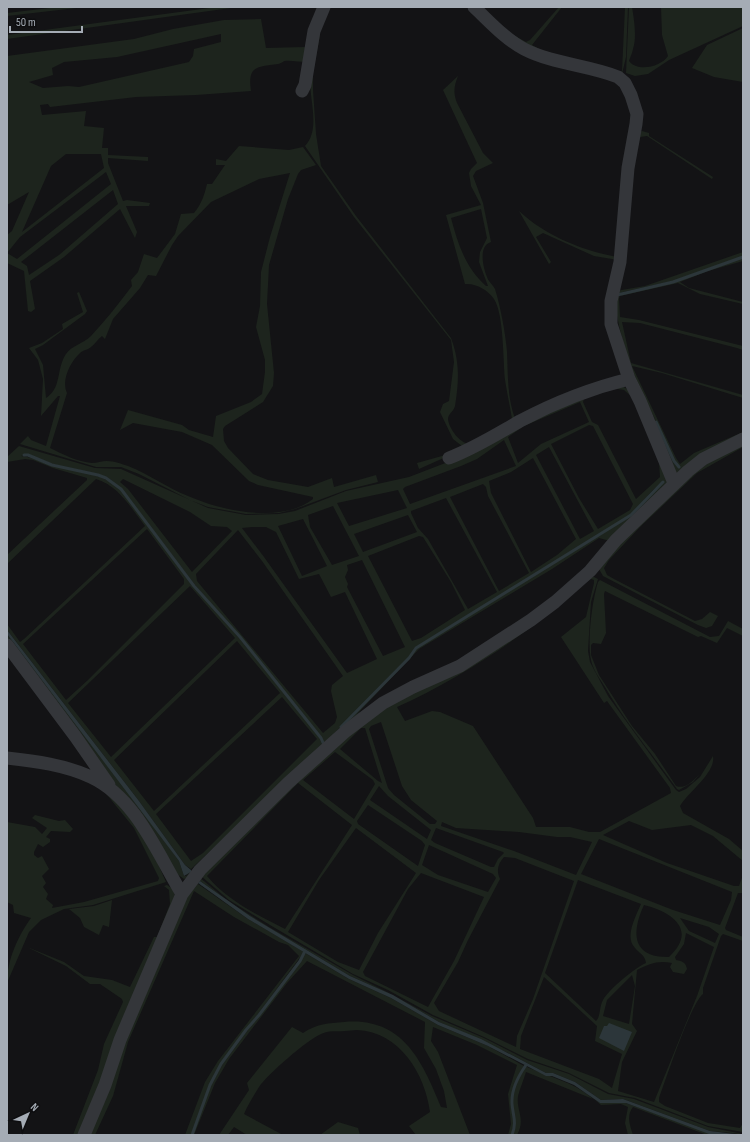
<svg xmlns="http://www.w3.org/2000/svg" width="750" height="1142" viewBox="0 0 750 1142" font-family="'Sofia Sans Condensed',sans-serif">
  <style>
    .green { fill: #1d241d; fill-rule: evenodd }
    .water { fill: #2c363a }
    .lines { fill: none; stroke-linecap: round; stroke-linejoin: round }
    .stream { stroke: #2c363a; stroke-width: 3 }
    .minor { stroke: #34363a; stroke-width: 13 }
  </style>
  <rect width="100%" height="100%" fill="#131315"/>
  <!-- green -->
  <path class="green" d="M58,7H85L7,16V13Z
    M217,7H238L7,39V35Z
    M317,7H322L307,62C300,62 291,60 284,61C283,62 279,64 278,64C258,67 247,65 251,91L196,95L136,97L50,107L48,104L40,105L42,115L86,111L84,126L104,128L102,148H108V155L148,157V161L108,158V163L123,201L127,200L150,203L149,206H126L137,232L135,238L120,209L64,257L30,281L35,309L31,312L28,311L24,271L7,263V253L17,259L111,184L106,172L20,237L7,253V235L12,231L29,192L7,205V56L134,39L173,29L224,20L261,19L266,48L305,47ZM221,34V42L194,49L193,56L189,62L79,87L68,86L43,88L29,82L53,75L52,68L64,62L117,57ZM66,154H101L104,168L22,232L51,166ZM113,190L118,204L59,255L29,275L27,266L21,262Z
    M326,7H328L319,33L320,35L313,73V90L316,134L321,166L356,216L451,338C460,362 459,381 455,406C454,411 448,414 448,419C449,429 460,443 469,444L512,419C510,406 507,393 505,380C503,361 504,314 494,299C488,290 476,283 465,284L446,215L481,205L471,186L469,173L471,169L477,163L443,90L458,76C454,86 453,93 457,103L483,153L493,163L476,171L473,176L483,203L491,242C478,246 483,267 487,277C488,281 493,285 495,289C501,309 505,331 507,352C508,375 507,399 516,421L476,444L462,446L453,439L440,412L443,404L449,401L454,362L451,340L354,217L305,146C321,129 309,99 310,77C312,54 316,28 326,7ZM481,209L487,238L480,252L479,262L488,286H486C465,267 458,244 451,218Z
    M559,7H562L532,45L541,50L618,72L622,71L625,7H628L626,57L622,74L524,47L508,32L526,42L530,40Z
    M629,7H632C634,19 637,37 633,49C632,54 630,57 629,61C638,73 662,66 668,56L662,35L661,7H743V26L669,60L648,74L635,76L626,73Z
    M743,28V82L714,77L692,68L707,45Z
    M502,37L618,79L633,103L618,260L594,256L543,233L536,237L551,262L549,264L519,211C546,236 581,250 617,257L631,117L630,108L619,83L579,71Z
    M642,131L649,133V136L713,177L712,179L647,136L640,137L632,173L622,271L616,291L645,286L743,252V256L673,281L623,292L617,294L614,297V311L623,351L629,368L668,448L673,462L678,467L630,368L620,330L616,311V298L624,294L673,282L743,257V261L708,271L680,282L689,288L743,302V304L700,294L678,283L620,296L619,298L620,317L639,320L743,346V350L737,348L640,323L622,322L631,363L743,395V398L662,373L632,366L676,458L680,464L694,453L743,432V435L702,456L676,475L673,473L657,433L631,377L613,314V300L624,244L630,169L637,134Z
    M239,146L289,150L303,147L316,165L301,170L298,174L288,199L269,265L267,304L274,373L273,386L263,402L225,426L223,429L224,441L228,448L253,474L268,480L308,487L332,478L334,487L376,475L378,482L346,490L295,509L279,513L246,514L208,507L190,500L139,474L121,467H96L20,444L28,436L31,440L46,446L60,396H58L41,416L43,379L38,360L29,348L42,343L63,329L62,324L83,312L77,293L79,292L87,311L85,314L43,345L35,349L43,365L46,398C62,388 56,369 66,354C71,346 84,343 91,336C106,320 119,303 132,286L131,280L138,272L144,254L157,258L175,234L181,214L194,213C202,203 204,196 207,184H212L225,165H216V159L226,161ZM290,173L270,237L261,272L260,306L256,327L265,360V372L262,394L251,402L216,416L213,437L189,430L182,425L128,410L120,430L133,423L182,432L212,445L249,481L258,485L313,497V499C282,524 222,511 188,496C167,488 149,474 128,466C122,464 114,461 107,461C102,461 97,463 92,463C78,462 62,454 50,448L67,393C61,381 70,362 80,353C83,350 88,350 91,347C95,344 98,339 102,336L105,339L113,319L140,288L148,275L156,276L172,245L178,236L211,202L259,179Z
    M617,385L624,387L635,395L661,458L668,477L667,483L639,513L616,535L589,567L555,598L484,648L444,671L408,686L382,699L356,718L240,825L191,876L184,879L173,871L143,821L115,788L7,640V634L135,800L179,861L184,876H186L324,745L409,659L417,648L631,516L664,481L653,490L630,515L416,647L408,658L324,744L322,738L240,637L195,585L121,488L107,477L98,474L53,464L28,454L21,456C33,457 40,462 53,466C77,472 100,472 120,489L194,586L239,638L321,738L323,745L191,869L185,865L139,801L7,630V624L20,642L24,639L145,526C131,508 119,486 96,479L7,564V555L87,480V478L53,468L33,460L25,459L7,462V457L19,446L95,468L121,469L208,508L246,515L279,514L295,511L346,491L409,477L461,457L521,423L607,387ZM612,388L624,390L632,397L648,429L659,461L660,477L636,499L598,425L592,422L583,402L584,399ZM580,402L589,422L541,444L518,463L508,437L524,426ZM589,425L593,426L633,504L630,510L598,529L579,498L551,444ZM504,440L516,466L410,504L403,489L405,487L461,466L477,459ZM549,447L594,531L580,539L536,455ZM533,458L576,539L557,555L531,572L491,493L489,481L511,472ZM123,479L190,512L211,526L227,527L232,531L192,572L128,489L120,482ZM483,484L486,487L488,496L529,573L499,591L450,497ZM398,490L407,508L349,526L337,503ZM446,498L497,592L468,609L428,539L418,528L411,513V511ZM333,506L359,556L332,565L310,527L308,515ZM408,515L417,532L363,552L354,534ZM303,519L327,566L302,576L278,526ZM252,527H266L276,532L299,579L319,574L331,597L345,592L377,659L347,673L264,557L242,528ZM147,529L184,579V584L88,680L66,700L23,644ZM238,530L262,561L343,676L332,685L331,691L337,717L335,723L323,733L197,581L196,574ZM419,536L423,537L451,582L465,610L421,638L412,641L368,556ZM599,538L610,541L585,569L563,590L520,621L455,663L404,686L357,714L419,649L552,569ZM362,560L405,647L383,656L347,587L348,584L345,577L348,570L347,565ZM190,586L235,638L111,757L68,703ZM237,641L280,693L154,811L114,760ZM282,697L317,739L203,853L191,861L156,814Z
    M743,444V447L697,473L640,527L609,560L604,568L607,575L614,579L695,621L702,619L710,612L718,616L712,626L706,628L698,625L603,576L599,569L603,561L693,471Z
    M449,454L448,456L419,469L417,463Z
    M592,576L598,579L591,602L588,651L590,662L608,696L676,790L679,792L686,789L700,777L713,756C716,773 688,792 680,806L683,813L729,839L743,851V861L713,836L691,825L652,830L629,821L603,835L667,863L734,886H739L743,875V893H738L725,928L726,930L743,937V941L723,934L721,936L703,988V994C691,1003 666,1079 659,1098V1102L665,1106L708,1123L740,1128L743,1123V1132L708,1126L635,1098L609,1093L569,1073L528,1059L484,1037L433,1015L388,990L353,974L270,925L229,900L201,876L251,823L366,720ZM591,579L594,580V583L586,617L561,637L604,703L607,701L670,788L671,793L600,832H589L570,827H536L533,818L473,726L440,712L432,711L405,721L397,707C450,683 500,651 546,616C561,604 575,589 591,579ZM381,722L402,786L411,800L437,821L435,824H430L394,795L388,788L369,729L371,726ZM361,728H365L382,783L378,781L340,749ZM335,752L373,780L375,784L354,819L303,780ZM298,783L352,825L285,929C257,915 227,900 207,876ZM379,786L388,796L431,830L427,839L370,800ZM368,805L422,841L425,845L418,866L358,824L357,821ZM442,822L456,828L519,832L557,837H570L592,842L576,875L514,851L441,826ZM356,828L416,873L378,933L359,970L338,962L288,932L319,880ZM436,828L503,852L504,853L498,859L494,867H491L435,843L431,840ZM599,839L732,892L731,900L720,925L673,910L581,874ZM429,845L493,874L496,878L488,892L438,875L422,865ZM504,857L515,858L574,881L533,999L517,1036L516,1047L439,1011L434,1003L458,962L468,940L500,879C496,870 498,864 504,857ZM421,873L484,897L454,961L428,1007L365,976L363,972L408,889ZM578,880L641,904C636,916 624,937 635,948C640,954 645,955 646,963C635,968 609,989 603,1000C599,1007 601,1016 596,1021L545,973ZM644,905C672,912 698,930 669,957C632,958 631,933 644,905ZM680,918L709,927L719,934L715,943L689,931ZM686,933L714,947L697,996L654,1102L618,1091L622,1062L637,1031L632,1024L637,970C649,964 658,960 672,963L670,967L673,972L684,974L687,969C686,963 683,961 676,960L675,957L684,944ZM632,975L635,986L629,1024L603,1016L607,1000ZM544,977L597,1026L595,1041L622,1054L612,1088L599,1079L520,1049L521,1036Z
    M600,580L710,637L719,636L728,621L743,629V636L727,628L717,643L701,636L698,637L605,591L604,594L606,633L601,644L593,643L591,645V655L599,675L632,726L655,754L676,786C688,791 700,773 707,765L693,782L679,790L677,789C653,755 626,723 605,687C600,679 593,670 591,660C587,641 592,601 598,582Z
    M99,785L129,814L154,855L166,882L93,905L64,909L41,920L29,932L7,983C7,960 18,936 31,918L14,913L13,905L7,902V822L35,827L42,834L47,828L32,818L35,815L59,821L65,820L73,829L70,832L51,831L46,837L50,839V842L43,847L38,844L34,852V855L38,858L42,856L49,869L42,876L46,883L43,887L48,894L46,899L53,905L52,908L84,902L158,881L159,878L134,828Z
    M199,877L228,901L269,927L353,975L387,992L432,1016L484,1038L527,1060L569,1074L608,1094L634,1099L708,1127L743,1134L710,1131L623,1099L601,1100L575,1082L553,1073H546L508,1053L439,1022L393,995L350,976L250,916L200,881L198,884L248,919L304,952L221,1064L210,1085L192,1132L191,1135H185L205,1082L218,1061L299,956L288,945L279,942L234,917L194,891L128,1042L113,1096L95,1135H89L121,1053L189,892Z
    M167,885L173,889L175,896L79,1135H73L98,1070L104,1044L123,1002L122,999L100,984H90L66,966L27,947L64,962L84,976L112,980L130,987L154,937H157L170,904L169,890L164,886Z
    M112,900L109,927L103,925L99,935L84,927L80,918L69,909L94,906Z
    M305,953L349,979L391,998L438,1025L488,1046L524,1066C518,1076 510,1091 511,1104C513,1116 515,1123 511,1135H508L511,1124L508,1094L517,1065L477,1045L433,1027L431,1041L438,1052L470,1135H416L409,1126L430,1112C425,1074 400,1032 357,1030C353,1030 349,1031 345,1031C337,1032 329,1030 321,1034C307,1040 268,1074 259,1087C254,1095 248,1105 244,1114L283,1135H247L234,1127L228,1135H219L249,1090L247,1083L292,1027L303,1033C316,1024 329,1023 344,1022C403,1017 422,1061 441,1107L447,1108L444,1091L436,1069L424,1048L425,1022L307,961L287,983L229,1059L215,1083L194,1135H192L211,1085L222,1065Z
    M525,1066C548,1077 573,1081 593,1099L526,1072C524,1079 520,1088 518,1096C516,1111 526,1119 517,1135H512C516,1123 514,1116 512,1104C511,1092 518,1076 525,1066Z
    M594,1099L600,1103H626L715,1135H707L633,1107C626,1116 630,1125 633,1135H628L625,1123L628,1107L621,1104L601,1105Z
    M338,1122L358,1128L360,1135H320Z"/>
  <!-- water -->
  <path class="water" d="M7,630L139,801L185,865L191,870V872L184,876L179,861L7,634Z
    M200,881L250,916L350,976L393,995L439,1022L481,1039L546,1073H553L575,1082L601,1100L623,1099L710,1131L743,1135L709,1134L626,1103H600L574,1085L552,1076H546L488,1046L438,1025L391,998L349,979L248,919L198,883Z
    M609,1023L632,1032L624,1051L599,1038L604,1026H607Z"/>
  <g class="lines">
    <!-- stream -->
    <path class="stream" d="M617,295L673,282L743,257
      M656,422L674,461L679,467
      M24,455H28L52,465L98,475L106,478L121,489L194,586L240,637L321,738L324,745
      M341,727L409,658L416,648L631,515L663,482
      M192,1135L210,1085L221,1064L246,1030L259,1015L300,961L305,951
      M512,1135C517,1121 513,1117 512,1104C511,1090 519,1075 526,1065"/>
    <!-- minor -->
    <path class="minor" d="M474,7C489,21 505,39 524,49C553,64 588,65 618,77L625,83L631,95L637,114L636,124L628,168L620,262L611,301V324L629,379L640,401L674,483
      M302,91L305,85L314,31L324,7
      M449,458C475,448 497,434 520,421C554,403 592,388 629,379
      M7,645L75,736L109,785
      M7,758C35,761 65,765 91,777C136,798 157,853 182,894
      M84,1135L105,1085L120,1040L182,894L200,870L288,783L346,731L383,703L413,687L460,666L531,620L555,602L590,571L616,540L688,471L703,459L743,439"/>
  </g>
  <!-- border -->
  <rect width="750" height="1142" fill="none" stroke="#a5acb5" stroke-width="16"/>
  <!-- north arrow -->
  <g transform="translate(28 1114) rotate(44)" stroke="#0e0e10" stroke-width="3" paint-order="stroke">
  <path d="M0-3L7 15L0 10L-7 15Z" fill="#a5acb5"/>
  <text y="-6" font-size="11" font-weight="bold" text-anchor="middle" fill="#a5acb5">N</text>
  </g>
  <!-- scale -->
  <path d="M10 26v6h72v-6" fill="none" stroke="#a5acb5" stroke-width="2"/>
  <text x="16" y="26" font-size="12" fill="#a5acb5" stroke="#0e0e10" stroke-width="3" paint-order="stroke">50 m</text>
</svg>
